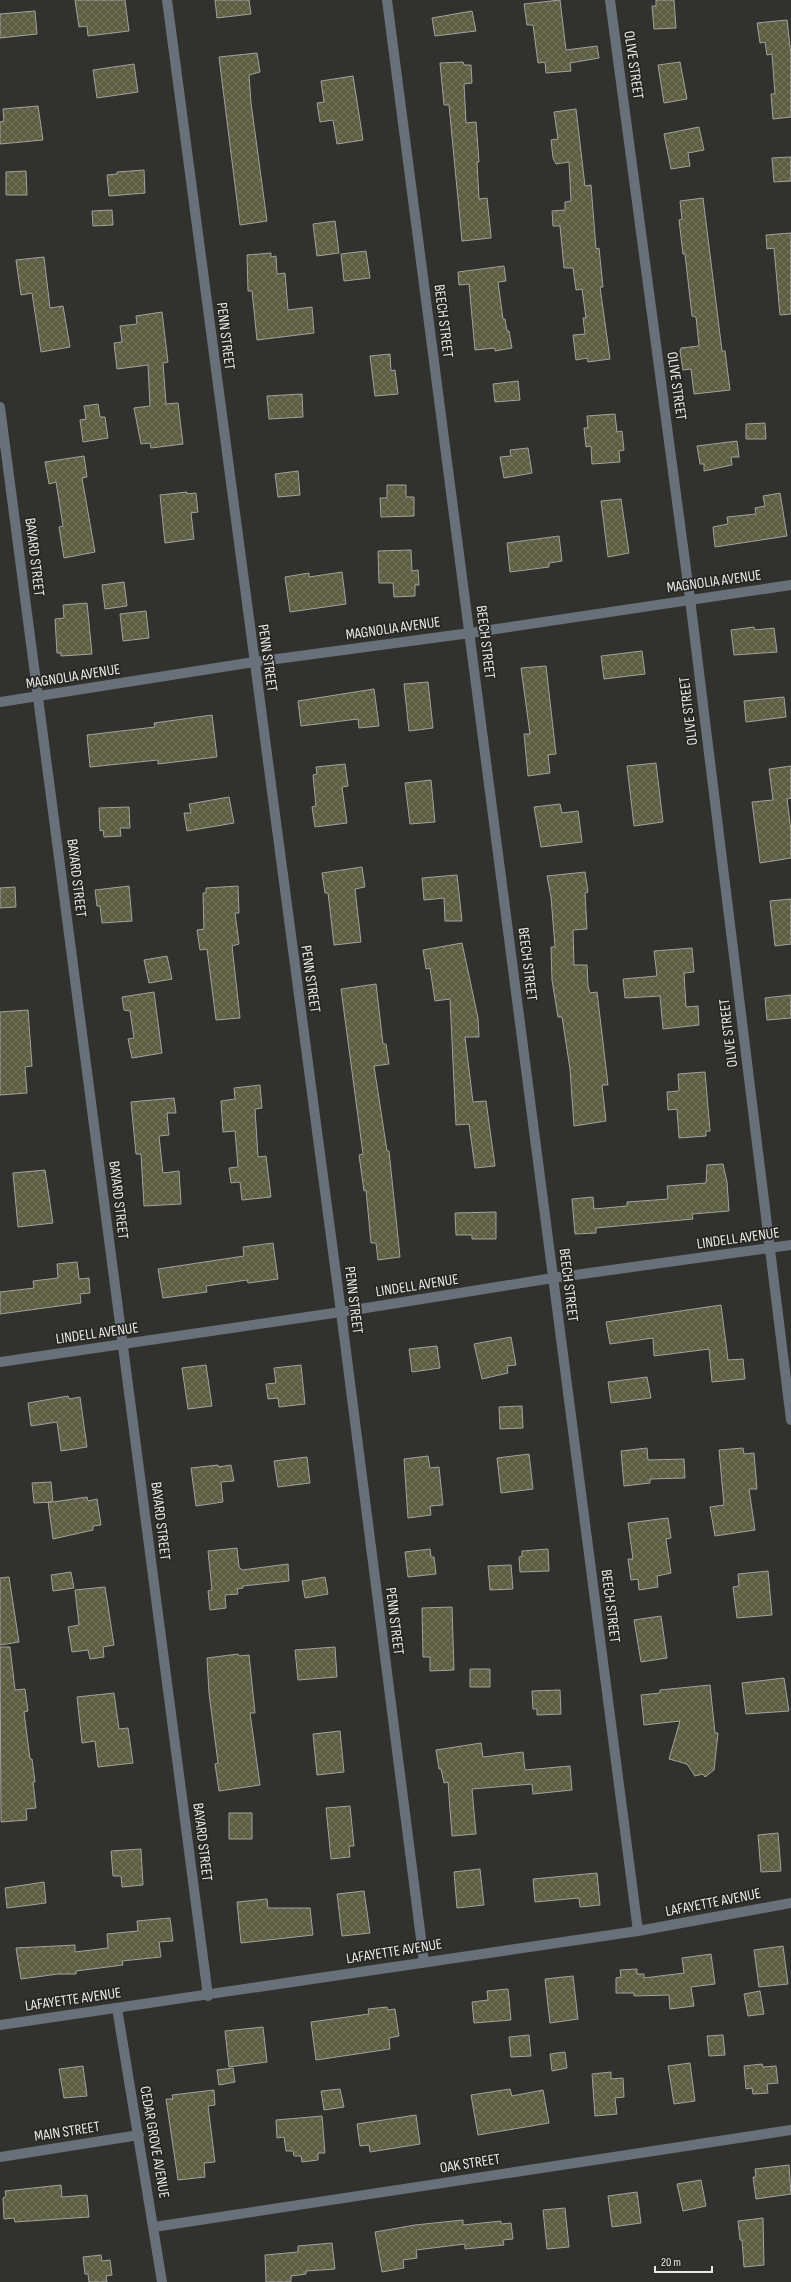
<svg xmlns="http://www.w3.org/2000/svg" width="791" height="2282" viewBox="0 0 791 2282" font-family="'Sofia Sans Condensed',sans-serif">
  <style>
    .building { fill: url(#building-cross-hatch); stroke: #a2a29f }
    .lines { fill: none; stroke-linecap: round; stroke-linejoin: round }
    .street { stroke: #68707a; stroke-width: 10 }
    .labels { text-anchor: middle; stroke-width: 3.5; stroke-linejoin: round; paint-order: stroke }
    .street-label { font-size: 15px; fill: #e9e9e8; stroke: #272724 }
  </style>
  <defs>
    <pattern id="building-cross-hatch" width="8" height="8" patternUnits="userSpaceOnUse"><rect width="8" height="8" fill="#5d5d42"/><path d="M0 0l8 8M0 8l8-8" fill="none" stroke="#74745d"/></pattern>
  </defs>
  <rect width="100%" height="100%" fill="#31312e"/>
  <!-- building -->
  <path class="building" d="M75,0H125L129,31L88,36L87,26L79,27Z
    M215,0H249L251,14L217,18Z
    M560,0L566,50L597,46L599,58L570,63L571,71L546,73L545,62L538,63L533,25H527L524,4Z
    M656,0H674L676,28L654,29L652,6H656Z
    M35,11L37,34L0,38V14Z
    M472,11L476,31L435,36L432,18Z
    M787,20L791,55V117L773,119L771,94H775L772,54L767,55L765,42L760,43L757,23Z
    M257,53L260,72L249,75L251,103L267,221L240,225L219,57Z
    M463,62L464,65H471L472,83L464,84L466,123L476,122L479,162H477L479,199L487,198L491,236V238L462,241L449,105H444L440,63Z
    M680,62L687,99L664,103L658,65Z
    M134,64L138,92L97,98L93,70Z
    M353,76L363,140L337,144L333,120L320,122L317,103L324,102L321,81Z
    M38,106L43,140L0,144V122L4,121L3,109Z
    M576,109L585,186L591,185L596,249L599,248L603,287H600L610,359L588,362L587,358L576,360L573,335L585,334L583,318H586L582,289L576,290L573,268H564L560,226H553L552,211L565,210V202L571,201L569,162L556,164L553,158L551,140L558,139L554,112Z
    M699,127L704,150L688,153L690,166L671,169L664,134Z
    M791,157V181L774,182L772,158Z
    M144,170L145,193L109,196L107,175L117,174V172Z
    M26,171L27,195H6V172Z
    M703,198L722,351H725L730,390L694,394L691,369L683,370L680,351L681,348L699,346L696,317L692,316L685,254H683L679,220L682,219L680,201Z
    M112,210L113,225L93,226L92,211Z
    M335,221L339,253L317,256L313,224Z
    M791,233V314L780,315L774,248L767,249L766,235Z
    M366,251L370,278L344,281L341,254Z
    M271,253V257L276,256L277,274L285,273L288,310L312,307L314,333L257,340L252,291H248L247,255Z
    M44,257L50,308L63,306L70,347L41,352L32,293L21,295L16,260Z
    M504,266L506,281L498,282L503,319H505L507,331H509L512,348L495,351V348L475,350L469,284L459,285L458,272Z
    M162,312L168,362L163,363L166,404L178,403L183,444L151,448L150,443L141,444L134,408L150,406L148,365L117,369L114,343L122,342L120,326L137,324L136,316Z
    M390,354L391,371L395,370L398,394L375,396L370,356Z
    M518,381L520,400L495,402L493,384Z
    M302,394L303,417L269,419L267,396Z
    M98,404L100,417H105L108,438L83,442L80,420L86,419L84,406Z
    M615,414L617,432L622,431L624,450L619,451L620,462L592,464L591,446L586,447L584,428H588L587,416Z
    M765,423L766,439H746V424Z
    M737,441L739,457H731L732,465L704,471V464H700L697,446Z
    M528,448L532,473L504,478L500,457L511,456L510,450Z
    M84,456L87,477L82,478L95,552L64,558L59,527L63,526L56,482L49,484L45,462Z
    M298,471L300,495L278,497L275,474Z
    M387,485H406V497H414V516L381,517L380,498H387Z
    M187,492V494L196,493L198,512L191,513L194,539L165,543L160,495Z
    M780,493L787,536L715,547L713,527L728,524L727,517L756,514L755,508L765,506L763,496Z
    M621,499L629,553L608,557L601,501Z
    M559,536L562,561L549,563V567L510,572L507,543Z
    M411,550L412,571L418,570L419,585H415V596L394,597L393,583H379L378,551Z
    M342,572L346,604L290,612L285,577L309,573V577Z
    M124,582L127,606L105,609L102,585Z
    M87,603L92,654L61,656V653H57L55,619L64,618L63,605Z
    M146,611L149,638L123,641L120,614Z
    M754,627L755,630L774,628L777,652L734,655L731,630Z
    M642,651L645,674L604,679L601,656Z
    M546,666L556,754L548,755L550,773L528,776L524,734H530L521,668Z
    M428,682L433,728L409,731L404,684Z
    M374,689L379,726L359,728L358,719L301,726L298,701Z
    M784,697L786,717L746,722L744,701Z
    M212,715L217,757L158,764V760L90,767L87,735L155,727L154,723Z
    M656,763L663,822L634,826L627,766Z
    M345,764L348,786L342,787L347,823L315,827L312,807L316,806L313,775L317,774L316,767Z
    M791,766V798L787,799L791,831V858L760,863L752,802L773,800L769,769Z
    M431,780L435,822L410,824L405,783Z
    M229,797L234,823L187,831L184,813H191L189,804Z
    M560,804L562,813L578,811L582,842L541,847L534,807Z
    M129,807L130,828H120L121,836L104,837L103,830L100,831L99,808Z
    M362,867L365,887L355,889L361,942L334,945L328,893H325L322,873Z
    M585,872L588,892L585,893L587,929L573,930L574,965H587L588,986L590,993L597,992L608,1085H602L606,1121L574,1126L570,1069L562,1017H558L552,980L551,947H555L551,897L547,876Z
    M457,875L462,921H445L444,898L424,900L422,878Z
    M129,886L132,921L102,923L100,906H97L95,890Z
    M238,886L239,913H235L239,944L232,946L240,1018L216,1020L207,949L200,950L197,930L204,929L203,893H206V888Z
    M15,887L16,907L0,908V888Z
    M791,899V944L775,946L770,901Z
    M462,943L478,1018L479,1037H465L473,1102L486,1101L495,1166L475,1168L469,1124L456,1125L450,999L435,1001L430,968L426,969L423,950Z
    M692,948L694,972L684,973L686,1007L698,1006L699,1025L663,1029L660,996L625,998L623,979L657,976L654,951Z
    M167,956L172,979L149,983L144,960Z
    M376,984L383,1044H386L389,1064L374,1066L387,1151H389L400,1257L378,1260L376,1243H371L366,1190L364,1191L359,1155L363,1154L341,989Z
    M154,992L162,1053L132,1058L128,1039L134,1038L130,1011L124,1010L122,997Z
    M791,995V1018L767,1020L765,998Z
    M28,1010L32,1066L25,1067L27,1093L0,1095V1012Z
    M705,1072L710,1131H706V1136L679,1138L677,1109L668,1110L667,1092L679,1091L678,1074Z
    M260,1085L262,1108L255,1109L258,1157L266,1156L271,1197L242,1200L240,1182L231,1183L229,1168L238,1167L235,1131L223,1132L221,1101L235,1099L234,1088Z
    M174,1098L176,1113H167L169,1135L159,1136L163,1173L179,1171L181,1204L144,1206L141,1154H136L131,1102Z
    M723,1164L727,1182L729,1211L692,1214L693,1219L596,1228V1233L575,1234L572,1199L593,1197L594,1209L627,1206V1202L668,1199L667,1186L706,1183L707,1165Z
    M45,1170L53,1223L18,1227L13,1173Z
    M496,1212V1239H472V1235H456L455,1213Z
    M273,1243L278,1279L248,1283L247,1280L206,1286L207,1292L163,1298L158,1269L244,1256L243,1247Z
    M77,1262L79,1279L89,1278L90,1293L80,1294L81,1303L0,1314V1292L34,1288L33,1281L58,1278L57,1264Z
    M721,1305L728,1360L743,1359L745,1379L712,1382L709,1349L654,1356L653,1338L610,1344L606,1322Z
    M511,1337L516,1365L507,1366L508,1373L482,1379L474,1344Z
    M437,1346L440,1368L412,1372L409,1349Z
    M206,1365L212,1406L188,1409L182,1368Z
    M301,1365L305,1404L279,1407L278,1398L268,1399L266,1384L276,1383L274,1368Z
    M647,1377L651,1398L611,1403L608,1382Z
    M68,1396L69,1399L80,1397L87,1447L61,1451L57,1422L31,1426L28,1403Z
    M522,1406L523,1428L500,1429L499,1407Z
    M647,1448L648,1460L684,1459L685,1478L650,1479V1483L624,1486L621,1451Z
    M743,1448L744,1454L754,1453L757,1489H749L755,1530L715,1536L710,1507L724,1505L719,1450Z
    M529,1454L533,1489L501,1493L497,1458Z
    M428,1456L430,1468L439,1467L443,1505L430,1506L431,1515L408,1518L404,1459Z
    M307,1457L310,1483L278,1487L274,1461Z
    M218,1465V1467L231,1465L234,1481L221,1482L223,1502L196,1506L191,1468Z
    M51,1482L53,1502L87,1497L88,1501L97,1499L101,1525L93,1526V1530L53,1539L48,1502H52L34,1503L32,1483Z
    M668,1518L671,1538L666,1539L671,1573L657,1576L658,1587L639,1590L638,1579L631,1580L628,1559H633L628,1523Z
    M237,1548L239,1567L242,1570L288,1564L289,1581L243,1586V1588L237,1589L238,1594L225,1595L226,1608L210,1610L208,1591L212,1590L208,1551Z
    M430,1549L431,1557H434L436,1574L408,1577L405,1552Z
    M548,1549L549,1571L520,1572L519,1557L522,1556V1551Z
    M511,1565L513,1589L490,1590L488,1566Z
    M768,1571L772,1615L737,1618L733,1587L739,1586L738,1574Z
    M71,1572L74,1588L53,1591L51,1575Z
    M9,1577L19,1642L0,1645V1578Z
    M325,1577L328,1594L305,1598L302,1581Z
    M105,1587L114,1645L103,1647L104,1657L90,1659L88,1650L72,1652L68,1627L79,1625L75,1590Z
    M452,1607L454,1670L430,1671V1657H423L422,1608Z
    M661,1616L667,1658L641,1662L634,1620Z
    M0,1647H10L15,1690L25,1689L28,1711L24,1712L30,1759H32L35,1782H33L36,1808L26,1809L27,1820L1,1822Z
    M335,1647L337,1677L298,1680L295,1650Z
    M238,1654L239,1656L249,1655L255,1713H250L260,1785L219,1791L215,1764L218,1763L209,1693L207,1658Z
    M470,1669H490V1687H470Z
    M784,1678L789,1711L746,1714L742,1683Z
    M710,1685L715,1733H718L714,1770L705,1777L703,1774L695,1776L687,1764L669,1759L680,1721L644,1725L641,1695L660,1693V1690Z
    M560,1690L561,1714L537,1715V1709H533L532,1691Z
    M114,1693L119,1729L128,1728L133,1763L98,1767L95,1741L82,1743L77,1697Z
    M340,1731L344,1772L317,1775L313,1734Z
    M481,1743L483,1757L523,1752L525,1770L570,1766L572,1790L533,1794L532,1784L472,1789L476,1834L452,1836L448,1782L444,1783L441,1769H439L436,1750Z
    M350,1806L354,1846H349L350,1857L331,1859L326,1808Z
    M229,1813H252V1839H229Z
    M778,1833L781,1871L761,1872L758,1835Z
    M141,1849L143,1885L122,1887L121,1876H113L111,1851Z
    M480,1869L484,1905L457,1908L454,1872Z
    M597,1873L600,1905L580,1907L579,1898L535,1902L533,1879Z
    M44,1882L46,1903L7,1908L5,1888Z
    M364,1891L370,1933L342,1936L337,1894Z
    M267,1899L268,1908H310L313,1935L241,1943L237,1902Z
    M170,1918L173,1941L159,1942L161,1957L122,1961L123,1965L76,1971V1974H58L21,1979L16,1948L75,1945V1952L108,1948L107,1934L138,1931L137,1921Z
    M783,1946L788,1984L759,1987L754,1950Z
    M711,1954L715,1984L691,1987L694,2006L670,2009L669,1995L634,1996V1993H616V1978L621,1977L620,1970L637,1969V1974H644V1978L684,1973L682,1958Z
    M573,1976L578,2019L550,2023L545,1979Z
    M508,1989L511,2020L474,2023L472,2002L488,2000L487,1991Z
    M760,1991L764,2014L748,2016L744,1994Z
    M387,2007L388,2010L395,2009L399,2036L389,2038L390,2049L316,2060L311,2022L369,2014L368,2009Z
    M263,2027L267,2062L229,2067L225,2031Z
    M529,2035L531,2056L511,2057L509,2037Z
    M723,2035L725,2055L709,2056L707,2036Z
    M565,2052L567,2068L552,2071L550,2054Z
    M690,2063L695,2101L674,2104L668,2066Z
    M762,2064L763,2067L776,2066L778,2083L767,2084L768,2093L753,2094L752,2088L746,2089L744,2066Z
    M83,2066L87,2096L64,2098L59,2069Z
    M233,2068L235,2082L219,2085L217,2070Z
    M611,2072V2079L623,2078L624,2097L615,2098L617,2114L595,2116L592,2074Z
    M340,2089L344,2107L324,2110L321,2091Z
    M510,2089L512,2096L543,2090L549,2123L478,2135L471,2095Z
    M214,2090L215,2105L208,2106L215,2162L204,2163L205,2177L178,2180L166,2099H173L172,2095Z
    M416,2115L420,2144L370,2152L369,2145L360,2146L357,2124Z
    M322,2116L325,2153H318V2160L302,2162L301,2156H294L293,2151H286L284,2137L277,2138L276,2120Z
    M789,2165L791,2194L756,2199L753,2177H756L755,2169Z
    M701,2180L706,2206L683,2211L677,2184Z
    M61,2185L62,2197L87,2195L89,2217L15,2222L14,2218L4,2219L3,2198L6,2196L5,2191Z
    M637,2192L641,2223L612,2227L608,2196Z
    M565,2208L569,2247L547,2249L543,2210Z
    M763,2218L764,2265L744,2267L742,2240H740L738,2221Z
    M463,2220V2225L501,2221V2224L511,2223L513,2239L503,2240L504,2245L465,2249V2244L416,2250L417,2258L403,2260L404,2268L382,2272L375,2232L415,2225Z
    M332,2243L335,2269L306,2271V2274L291,2276V2282H266L265,2255L298,2252V2246Z
    M101,2255L102,2261L110,2260L112,2275L106,2276L107,2282H89L88,2274H85L83,2257Z"/>
  <g class="lines">
    <!-- street -->
    <path class="street" d="M167,0L341,1312L424,1962
      M387,0L638,1931
      M610,0L690,599L791,1420
      M0,407L208,1996
      M0,702L254,662L470,633L791,585
      M0,1362L341,1312L553,1278L791,1245
      M117,2008L162,2282
      M0,2025L638,1931L791,1903
      M0,2157L139,2135
      M154,2227L791,2130"/>
  </g>
  <g class="labels">
    <!-- street labels -->
    <g class="street-label">
      <text transform="translate(634 65) rotate(82)" y="5">OLIVE STREET</text>
      <text transform="translate(444 321) rotate(83)" y="5">BEECH STREET</text>
      <text transform="translate(226 336) rotate(83)" y="5">PENN STREET</text>
      <text transform="translate(677 386) rotate(82)" y="5">OLIVE STREET</text>
      <text transform="translate(35 557) rotate(83)" y="5">BAYARD STREET</text>
      <text transform="translate(714 581) rotate(-8)" y="5">MAGNOLIA AVENUE</text>
      <text transform="translate(393 628) rotate(-8)" y="5">MAGNOLIA AVENUE</text>
      <text transform="translate(486 642) rotate(83)" y="5">BEECH STREET</text>
      <text transform="translate(268 658) rotate(82)" y="5">PENN STREET</text>
      <text transform="translate(73 676) rotate(-9)" y="5">MAGNOLIA AVENUE</text>
      <text transform="translate(688 711) rotate(-97)" y="5">OLIVE STREET</text>
      <text transform="translate(77 878) rotate(83)" y="5">BAYARD STREET</text>
      <text transform="translate(528 964) rotate(83)" y="5">BEECH STREET</text>
      <text transform="translate(311 979) rotate(82)" y="5">PENN STREET</text>
      <text transform="translate(728 1033) rotate(-97)" y="5">OLIVE STREET</text>
      <text transform="translate(119 1200) rotate(83)" y="5">BAYARD STREET</text>
      <text transform="translate(738 1238) rotate(-8)" y="5">LINDELL AVENUE</text>
      <text transform="translate(417 1285) rotate(-9)" y="5">LINDELL AVENUE</text>
      <text transform="translate(569 1285) rotate(83)" y="5">BEECH STREET</text>
      <text transform="translate(354 1300) rotate(83)" y="5">PENN STREET</text>
      <text transform="translate(97 1333) rotate(-8)" y="5">LINDELL AVENUE</text>
      <text transform="translate(161 1521) rotate(83)" y="5">BAYARD STREET</text>
      <text transform="translate(611 1606) rotate(83)" y="5">BEECH STREET</text>
      <text transform="translate(395 1621) rotate(83)" y="5">PENN STREET</text>
      <text transform="translate(203 1842) rotate(83)" y="5">BAYARD STREET</text>
      <text transform="translate(713 1902) rotate(-11)" y="5">LAFAYETTE AVENUE</text>
      <text transform="translate(394 1951) rotate(-9)" y="5">LAFAYETTE AVENUE</text>
      <text transform="translate(73 1999) rotate(-8)" y="5">LAFAYETTE AVENUE</text>
      <text transform="translate(67 2131) rotate(-9)" y="5">MAIN STREET</text>
      <text transform="translate(155 2142) rotate(80)" y="5">CEDAR GROVE AVENUE</text>
      <text transform="translate(470 2163) rotate(-9)" y="5">OAK STREET</text>
    </g>
  </g>
  <!-- scale -->
  <path d="M655 2266v6h57v-6" fill="none" stroke="#e9e9e8" stroke-width="2"/>
  <text x="661" y="2266" font-size="12" fill="#e9e9e8" stroke="#272724" stroke-width="3" paint-order="stroke">20 m</text>
</svg>
